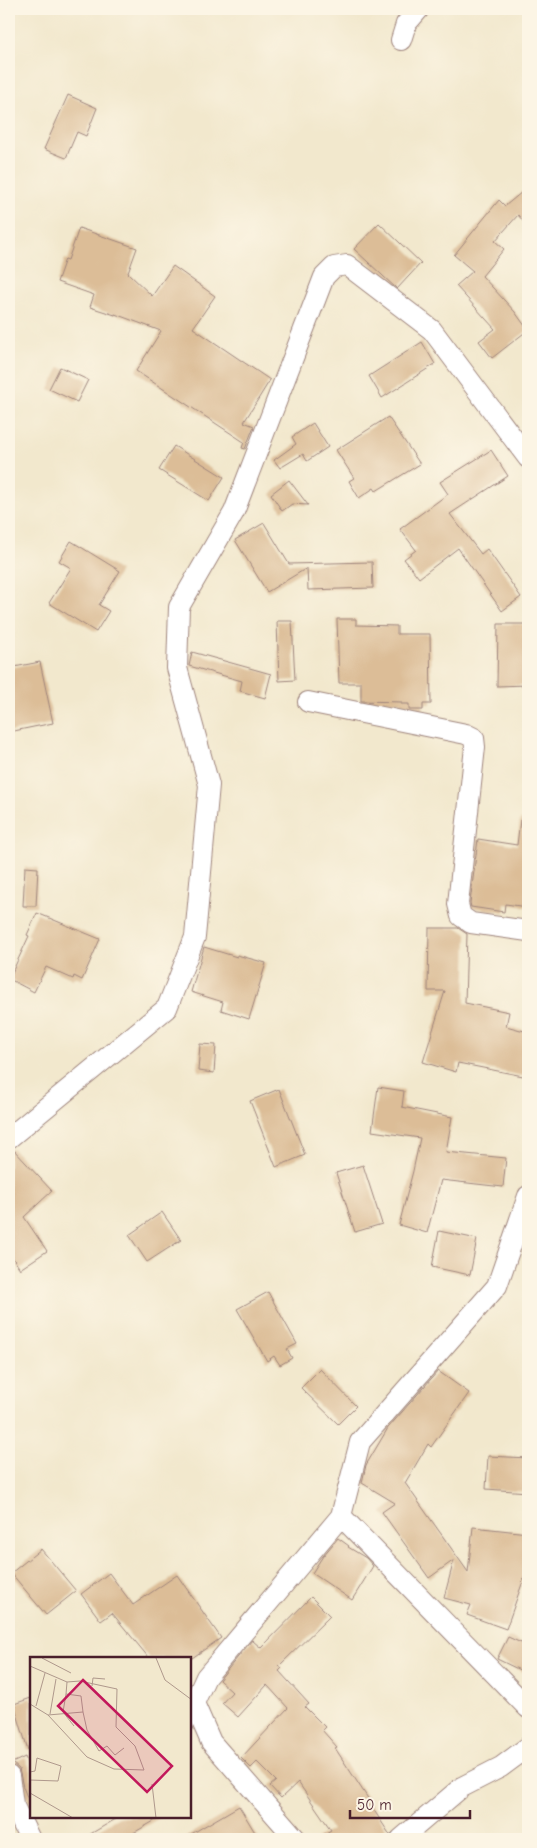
<svg xmlns="http://www.w3.org/2000/svg" width="537" height="1848" viewBox="0 0 537 1848" font-family="'Comic Neue',sans-serif">
  <style>
    .building { fill: #dcbd97 }
    .lines { fill: none; stroke-linecap: round; stroke-linejoin: round }
    .minor-casing { stroke: #9e847c; stroke-width: 22 }
    .minor { stroke: #fff; stroke-width: 20 }
    .inset-road { fill: none; stroke: #af988c; stroke-width: 1 }
    .view { fill: #c2185b; fill-opacity: 0.15; stroke: #c2185b; stroke-width: 2.5 }
    .inset-edge { fill: none; stroke: #4a1f2b; stroke-width: 2.5 }
  </style>
  <rect width="100%" height="100%" fill="#fcf5e5"/>
  <filter id="ink" filterUnits="userSpaceOnUse"><feTurbulence type="fractalNoise" baseFrequency=".02" numOctaves="2"/><feDisplacementMap in="SourceGraphic" scale="10" xChannelSelector="R" yChannelSelector="G"/><feConvolveMatrix kernelMatrix="1 2 1 2 8 2 1 2 1" color-interpolation-filters="sRGB"/></filter>
  <filter id="wash" filterUnits="userSpaceOnUse"><feTurbulence type="fractalNoise" baseFrequency=".0096" numOctaves="4" result="noise"/><feDisplacementMap in="SourceGraphic" scale="20" xChannelSelector="R" yChannelSelector="G"/><feGaussianBlur stdDeviation="1.12" result="paint"/><feColorMatrix in="noise" values="0 0 0 0 0 0 0 0 0 0 0 0 0 0 0 0 0 1.4 0 .05"/><feComposite in="paint" operator="in"/></filter>
  <g filter="url(#wash)">
    <rect width="100%" height="100%" fill="#f2e8cd"/>
    <g id="blocks">
      <!-- building -->
      <path class="building" d="M68,95L97,108L86,136L77,132L66,158L44,149Z
        M528,187V227L518,215L495,241L504,249L482,276L515,312L528,330L492,358L479,341L495,329L456,286L473,271L454,255L499,200L505,206Z
        M379,223L421,263L397,289L354,249Z
        M79,228L137,248L128,273L152,296L173,266L215,296L193,328L270,380L244,422L254,426L245,449L242,448L244,442L136,371L161,331L115,314V315L90,307L94,295L57,282L65,259L68,260Z
        M422,342L435,364L382,398L369,376Z
        M60,367L88,380L77,402L49,389Z
        M388,417L420,464L376,491L374,488L359,498L349,481L354,478L336,450Z
        M313,423L328,447L307,461L303,454L280,468L274,460L296,444L292,437Z
        M174,446L224,477L209,501L159,470Z
        M491,450L508,476L450,514L481,554L487,549L521,597L502,611L458,548L419,578L404,559L416,550L400,529L448,494L440,482Z
        M289,480L308,505L292,504L282,511L271,494Z
        M264,523L289,564L372,562L373,588L308,590L307,568L267,592L235,540Z
        M71,541L120,571L99,605L109,611L96,632L49,603L71,568L59,561Z
        M337,619H356V625L397,626V634H430L431,704H423V710H409V704H401V702L361,701V683H339Z
        M277,621H292L295,680L279,681Z
        M498,624H528V685L497,686Z
        M192,652L271,674L265,698L240,691L242,681L189,666Z
        M40,662L53,723L9,732V668Z
        M520,820L528,821V907L505,904L504,912L471,907L470,903L478,839L517,845Z
        M25,867L38,868L36,906H23Z
        M37,913L100,939L82,980L74,976L73,979L46,967L34,992L9,979L29,936L27,935Z
        M429,928H458L467,934L465,1003L509,1012L506,1026L528,1032V1077L458,1063L456,1072L423,1062L445,991H428Z
        M204,947L237,957V955L266,963L249,1019L221,1010L223,1002L191,992Z
        M200,1044L216,1045L214,1073L198,1071Z
        M378,1087L404,1091L402,1107L452,1117L446,1152L506,1158L503,1187L441,1180L427,1233L399,1225L413,1171L420,1138L372,1131Z
        M279,1089L305,1155L276,1167L250,1101Z
        M13,1149L52,1191L24,1217L47,1251L20,1269L9,1252V1150Z
        M363,1165L382,1224L355,1232L336,1173Z
        M162,1212L181,1240L147,1262L129,1235Z
        M439,1231L477,1239L470,1275L432,1267Z
        M268,1292L297,1344L287,1349L292,1358L280,1365L274,1356L267,1361L237,1309Z
        M320,1369L356,1406L338,1424L301,1388Z
        M438,1371L469,1393L431,1447L428,1444L405,1483L468,1572L473,1527L528,1533V1567L506,1629L467,1615L471,1605L444,1598L454,1560L429,1578L382,1512L395,1503L362,1483L366,1465L388,1428Z
        M488,1456L528,1458V1492L486,1489Z
        M338,1538L349,1546L348,1547L366,1558L373,1566L352,1600L312,1573L323,1556Z
        M41,1549L76,1591L46,1615L11,1573Z
        M109,1573L133,1605L177,1575L221,1638L192,1658H149L112,1613L101,1621L81,1594Z
        M311,1597L330,1616L279,1666L282,1668L279,1671L309,1704L305,1707L325,1727L322,1730L337,1747L335,1748L369,1800L368,1801L390,1835L389,1839H316L331,1830L298,1782L281,1798L270,1786L276,1781L257,1762L251,1768L241,1758L288,1708L267,1685L238,1717L222,1703L232,1692L219,1680L252,1640L261,1648Z
        M508,1637L528,1646V1674L497,1659Z
        M31,1698V1749L28,1750L14,1704Z
        M25,1757L31,1771V1807L23,1787L19,1769L12,1763Z
        M239,1806L259,1839H183L203,1827Z
        M119,1817H161L123,1839H82Z"/>
    </g>
  </g>
  <g filter="url(#ink)">
    <use href="#blocks" fill-opacity="0" stroke="#9e847c" stroke-width="1"/>
    <g class="lines">
      <!-- minor casing -->
      <g class="minor-casing">
        <path id="minor" d="M401,40L406,24L419,9
          M308,702L466,734L474,738L475,747L458,904L461,916L471,923L528,931
          M9,1138L167,1008L195,937L209,785L177,668L179,607L234,512L324,277L334,267L347,265L432,330L528,458
          M528,1196L497,1286L360,1442L341,1516L528,1708
          M9,1776L13,1804L30,1839
          M296,1839L211,1742L194,1703L206,1677L341,1516
          M401,1839L462,1787L501,1767L528,1747"/>
      </g>
      <!-- minor -->
      <use href="#minor" class="minor"/>
    </g>
  </g>
  <!-- overview -->
  <g transform="translate(30 1657)">
    <rect width="161" height="161" fill="#f2e8cd"/>
    <path class="inset-road" d="M12,1L41,16M126,1L135,23L162,43M0,9L37,25L50,24L87,32L86,70L105,89L114,113L84,112L57,100L18,58L0,47M37,25L36,37L51,39L53,55M62,29L63,21L75,22M36,37L33,55L44,69M6,49L15,16M20,57L26,22M18,58L53,55L57,73L69,94L77,89L85,98L94,91M0,115L5,114L7,101L31,109L28,124L0,123M122,127L126,161M0,136L43,161"/>
    <path class="view" d="M53,23L142,109L117,135L28,49Z"/>
    <rect width="161" height="161" class="inset-edge"/>
  </g>
  <!-- margin -->
  <rect width="537" height="1848" fill="none" stroke="#fcf5e5" stroke-width="30"/>
  <!-- scale -->
  <path d="M350 1810v8h120v-8" fill="none" stroke="#4a1f2b" stroke-width="2.5"/>
  <text x="357" y="1810" font-size="15" fill="#4a1f2b" stroke="#fcf5e5" stroke-width="4" paint-order="stroke">50 m</text>
</svg>
